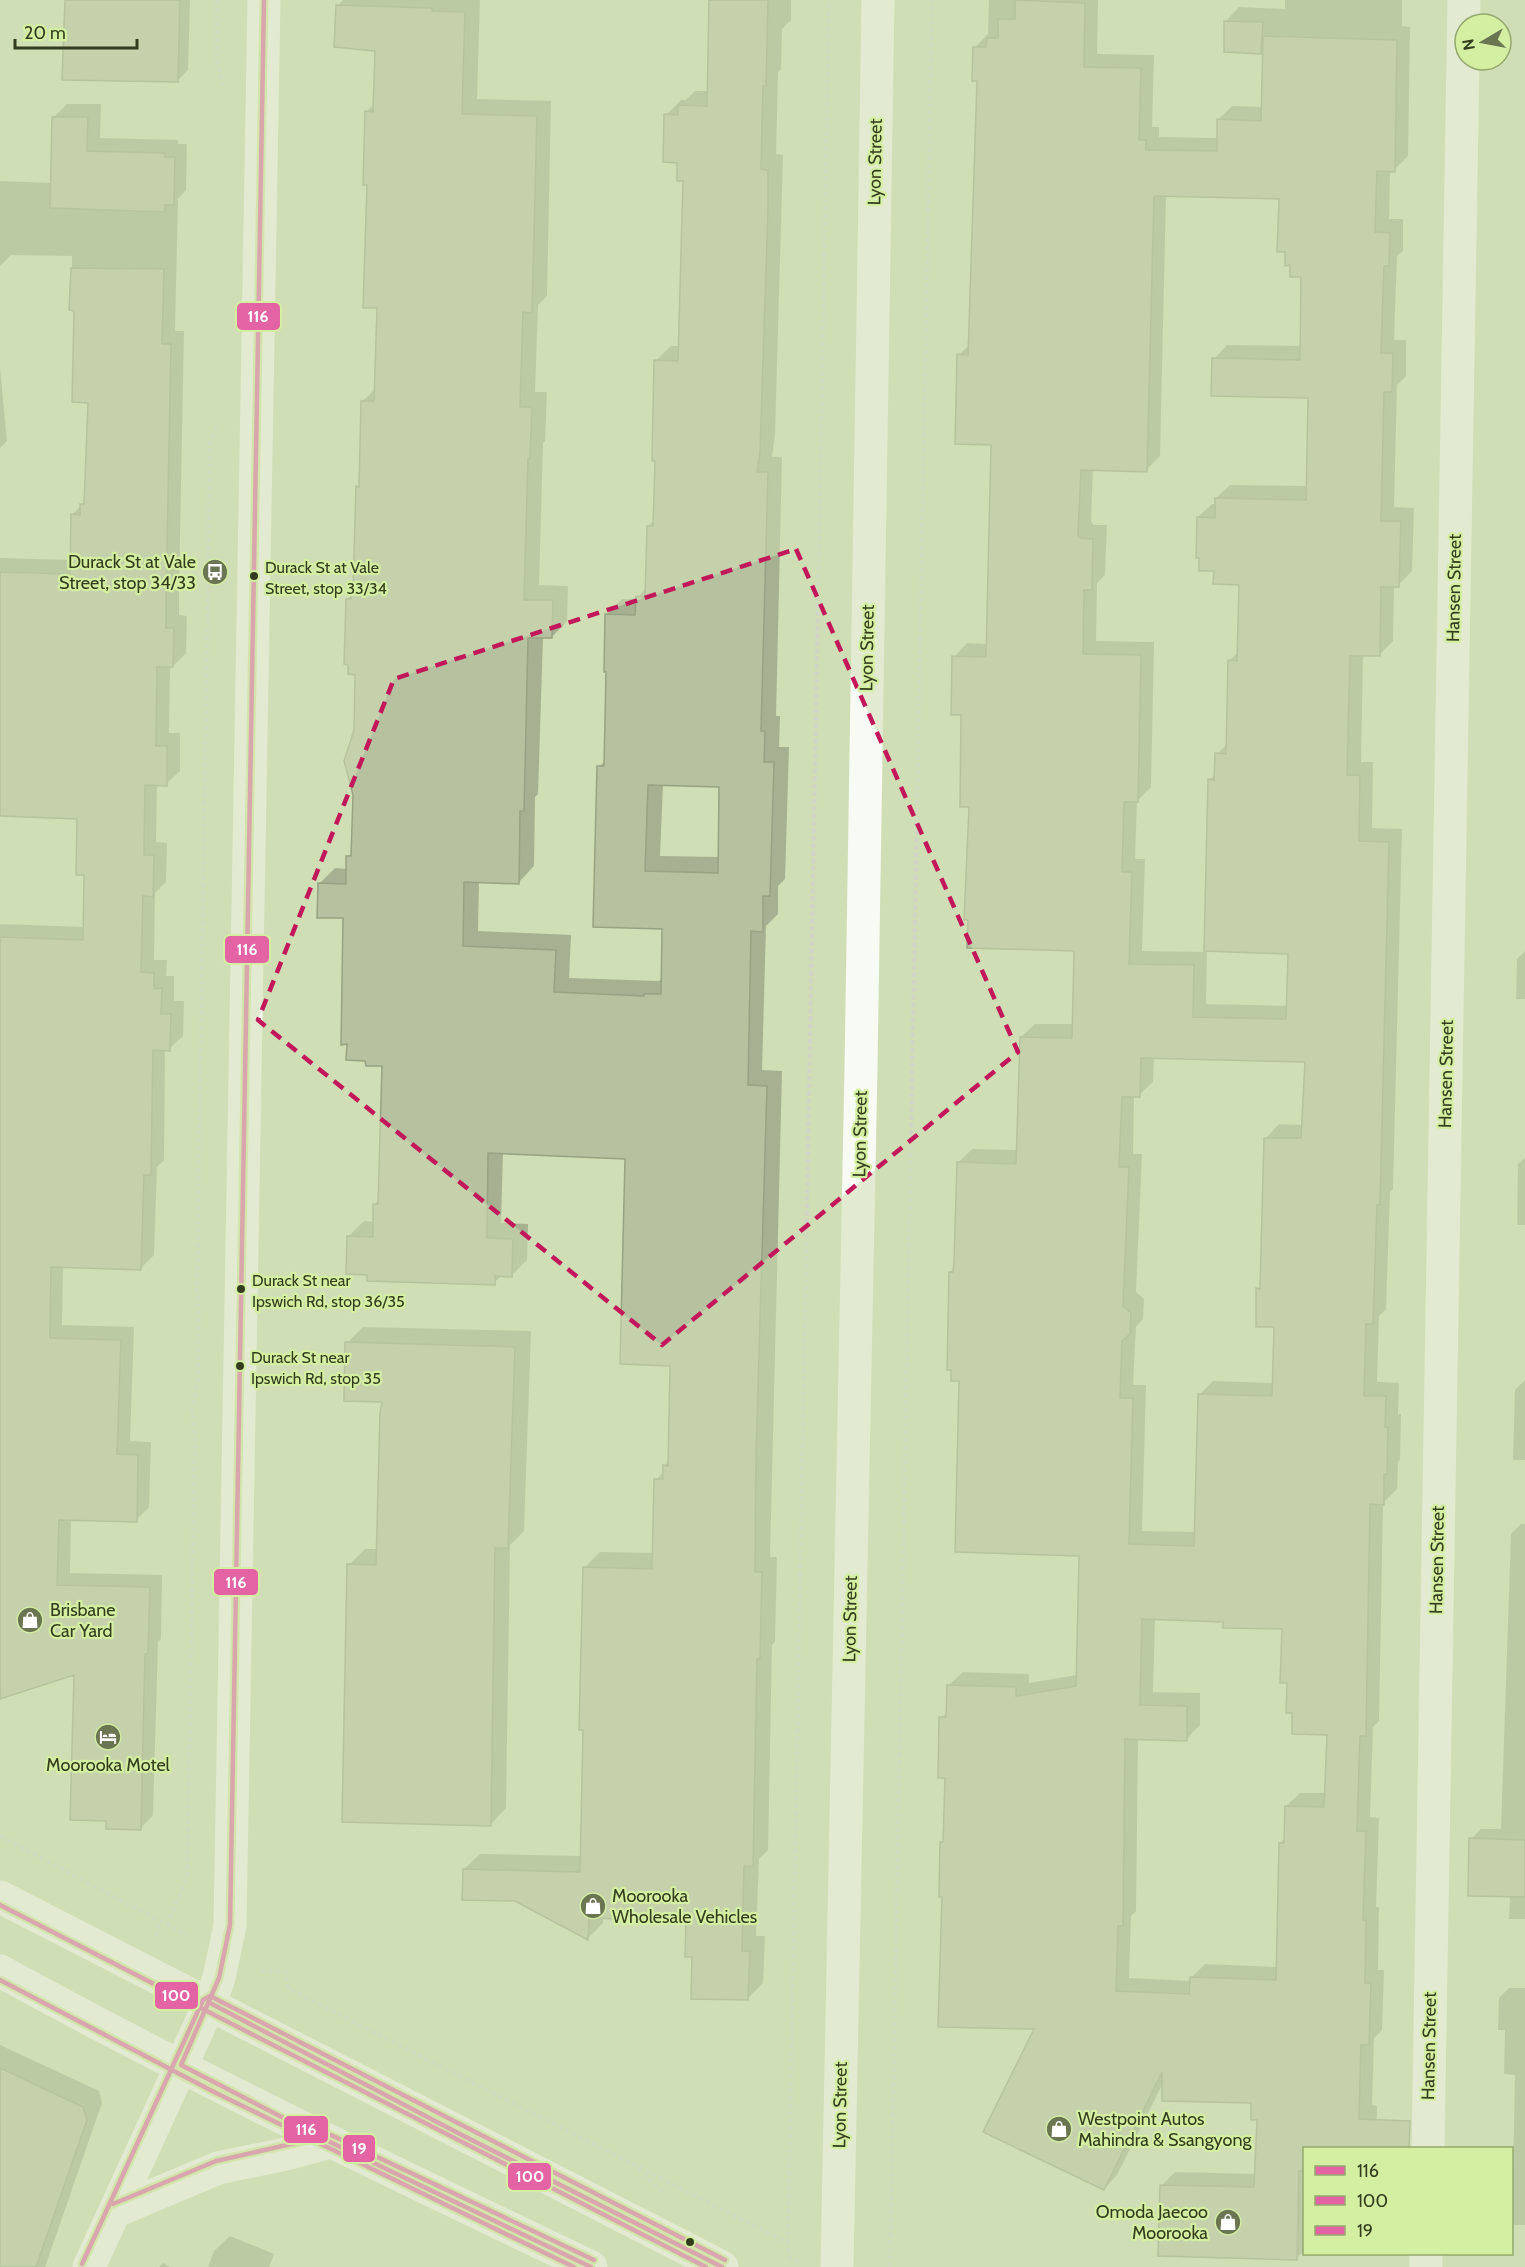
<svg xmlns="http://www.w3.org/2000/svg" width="1525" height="2267" viewBox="0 0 1525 2267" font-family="Cabin,sans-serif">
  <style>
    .shadow { fill: #0003; fill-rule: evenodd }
    .building { fill: #b5c19f; stroke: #97a382; stroke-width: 1.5; fill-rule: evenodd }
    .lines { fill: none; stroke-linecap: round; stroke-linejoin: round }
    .path { stroke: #d0d5c7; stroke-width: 4; stroke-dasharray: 4.5 3; stroke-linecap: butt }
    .minor { stroke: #f8faf4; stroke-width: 33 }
    .tertiary { stroke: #f8faf4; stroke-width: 33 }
    .trunk { stroke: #f8faf4; stroke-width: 33 }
    .bus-1-casing { stroke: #d4efa2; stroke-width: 9 }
    .bus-2-casing { stroke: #d4efa2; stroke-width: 9 }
    .bus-3-casing { stroke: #d4efa2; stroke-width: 9 }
    .bus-1 { stroke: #e463a4; stroke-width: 4.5 }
    .bus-2 { stroke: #e463a4; stroke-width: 4.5 }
    .bus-3 { stroke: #e463a4; stroke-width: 4.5 }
    .marked { fill: none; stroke: #c2185b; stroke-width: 4.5; stroke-dasharray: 12 8; stroke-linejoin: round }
    .bus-dot { fill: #333d1e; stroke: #d4efa2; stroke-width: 2 }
    .labels { text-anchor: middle; stroke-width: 4.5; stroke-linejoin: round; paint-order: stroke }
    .bus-label { font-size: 16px; fill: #333d1e; stroke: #d4efa2; text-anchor: start }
    .street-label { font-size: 18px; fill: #333d1e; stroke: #d4efa2 }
    .poi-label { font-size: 18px; fill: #333d1e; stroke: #d4efa2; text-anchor: start }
    .line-badge { stroke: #d4efa2; stroke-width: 2 }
    .badge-label { font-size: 16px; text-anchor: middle; font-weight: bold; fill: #fff }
  </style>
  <rect width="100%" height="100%" fill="#cfdeb4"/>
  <!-- shadow -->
  <path class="shadow" d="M92,0H190L188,70L177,81Z
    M343,0H480L477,99L551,101L547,296L538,305L535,392H547L545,441L543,443L539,585L568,586L567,621L552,637H543L538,794L535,797L534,866L519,882L479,881L478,931L571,935L569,978L659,981L661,979L663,927L599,767L605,761L607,614L622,599H637L647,587L648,526L655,520V361L671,346H680L685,180L666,115L681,100H686L695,91H709L711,0H791V20L782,29L781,69L778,72L776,154L783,155L775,435L772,457H782L776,716H780L779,747H789L785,879L778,886V914L766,926L762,1070L782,1071L770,1557H777L775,1642L772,1645L768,1850L759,1859L756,1936H765L763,1983L748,1998L694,1955L688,1919L603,1917V1923L588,1938L464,1869L480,1854L581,1856L585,1729V1567L600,1552L654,1553L656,1480L664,1471V1466L670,1460L672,1364L627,1157L503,1152L501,1223L528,1224L527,1260L512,1275H502L494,1283L368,1273L348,1237L364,1221L374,1222L375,1204L379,1200L383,1065L345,917L319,884L335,868L348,869V857L353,852L356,673L348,599L355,588L357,487L361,484L363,401L376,388L378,307L368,183L366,112L374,104L376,49L337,6ZM663,784L721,786L719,857L660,856Z
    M989,0H1098L1097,54L1154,55L1152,127H1159V137L1218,138V120L1232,106L1263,107L1264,52L1225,51L1226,21L1239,7L1285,9V0H1402V26L1410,27L1408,156L1394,170H1390L1389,219H1403V251L1397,256L1394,340H1406V376L1397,385L1394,507L1414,508L1412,571L1398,585H1394L1393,641L1379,655L1363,654L1361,762H1373L1372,828L1402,829L1393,1189L1390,1192L1386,1309L1379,1316L1377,1382L1399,1383L1398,1414H1401L1400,1459L1398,1462L1397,1489L1383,1503L1379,1721L1373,1727L1370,1817L1379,1818L1376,1907H1379L1378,1970H1384L1382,2030L1374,2038L1372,2105L1377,2106L1376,2148H1304V2250L1297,2258L1161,2186L1175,2172L1256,2174L1259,2119L1253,2102L1164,2081L1117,2175L1104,2189L1036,2028L943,1896L942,1843L945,1840L946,1776L941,1718L948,1711L949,1685L963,1672L1029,1674V1683L1077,1675L1081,1555L961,1379L950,1272L955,1268L958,1163L972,1149L1018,1150L1021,1037L1035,1024H1074L1076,949L971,805L963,714L954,657L967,643L988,644L992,444L959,355L970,344L978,80L974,48L988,34ZM1166,195L1281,197L1291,264L1302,276V346L1227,345L1214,359L1309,396L1308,486L1230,485L1216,498V504H1212L1198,517L1215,570L1240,584L1239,651L1229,661L1228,743L1217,754L1216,773L1210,780L1206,952L1142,951L1145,859H1135L1137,801L1151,787L1154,642L1096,641L1097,583L1105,575L1107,525H1094L1091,521L1093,468L1146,470L1160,456ZM1207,950L1289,953L1288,1006L1206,1004ZM1154,1057L1306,1060L1303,1125L1279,1124L1266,1138L1262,1285L1258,1289L1276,1326L1274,1383L1213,1381L1199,1395L1195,1532L1142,1531L1146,1385H1133L1136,1327L1143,1319L1144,1299L1136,1292L1142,1154H1133L1134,1095H1139L1153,1082ZM1155,1618L1225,1620L1284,1628L1294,1712L1328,1734L1326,1793H1300L1286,1806V1838L1280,1843L1277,1967L1205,1964L1191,1978V1981L1129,1978L1131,1916L1136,1911L1138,1738L1186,1739L1200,1725V1693L1153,1692Z
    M67,104H101L100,138L178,140V144H187L186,190L178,199L175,331H184L179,589V615L187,616L186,653L173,666H170L169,733H180V771L166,784H157L156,842L167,843L166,882L155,893L154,960H167L166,976H174V1001H184L183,1036L169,1049H165L164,1160L157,1167L154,1255L141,1268L63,1266L62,1325L134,1327L130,1441L151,1442L149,1507L136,1520L71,1518L70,1573L162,1575L161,1639L158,1642L153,1815L140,1829L107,1820L76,1673L0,1698V924L84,927L85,874L79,817L0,815V558L71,560L72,515L86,500L89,401L76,309H71L72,256L11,255L0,266V181L52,183L54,117Z
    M0,368L7,441L0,448Z
    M1525,951V999H1516L1517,959Z
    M1525,1158V1225H1517L1518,1164Z
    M363,1327L531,1331L524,1531L510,1545L506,1808L490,1825L349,1565L365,1549H378L384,1401L347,1343Z
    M1525,1380V1460H1513L1515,1390Z
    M1521,1524H1525V1919H1509L1510,1895L1471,1839L1481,1829H1501L1511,1534Z
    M1509,1988H1525V2225H1512L1515,2075L1504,2074L1505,2030H1498L1499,1998Z
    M0,2045L99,2091L102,2103L45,2267H0Z
    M230,2236L274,2254L269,2267H208L214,2251Z
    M163,2263L170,2267H159Z"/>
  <!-- building -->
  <path class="building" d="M65,0H180L178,82L62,80Z
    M709,0H768L766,86H763L761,169L768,170V210L760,452L757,472H768L761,731H765L764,762H774L770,896H763V932L751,931L748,1085L767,1086L756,1455L755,1572H762L760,1659H757L753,1867L744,1866L742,1951H750L748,2000L691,1999L692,1957H685L686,1921L589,1918L588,1940L515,1901L462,1900L463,1869L580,1872L583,1730H579L583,1567L652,1569L654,1479H663V1465L668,1466L670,1366L620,1364L625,1159L488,1153L487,1238L513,1239L512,1277L495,1276V1285L367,1281V1275L346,1274L347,1236L373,1237V1204H378L382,1066H366L365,1061L346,1060L347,1044L341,1045L343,918H317L318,883L346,884V856H351L353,795L344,761L354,730L355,675L348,674V665L344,664L346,599H351V589H353L356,486L359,487L361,401H374L377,308H363L367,185H363L365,111L373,112L375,51L334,47L336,5L432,8V11L465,12L462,114L537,116L532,313L523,312L520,407H532L530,458H528L524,600H553L552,638H528L524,811H520L519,884L464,882L463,946L556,950L554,992L644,996V994H661L662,929L593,927L597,766H604L606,672H604L605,614L635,615L636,596L645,597L647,526H653L655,461H652L654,360L678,361L683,181H677V163L663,162L664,114L678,115V105L707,106ZM648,785L719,787L718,873L645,871Z
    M1015,0L1085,3L1084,67L1141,68L1139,140H1146V150L1217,151V119L1261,121L1263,36L1397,40L1395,172L1377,171L1375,232L1390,233L1389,266H1384L1381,353H1393L1392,392H1384L1381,521H1401L1399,587H1381L1380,656H1350L1347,775H1360L1359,841L1389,842L1380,1205H1377L1373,1324H1366L1364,1396H1386L1385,1427H1388L1387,1474H1384V1505L1370,1504L1366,1736H1360L1357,1831H1366L1363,1920H1366L1365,1983H1371L1369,2045H1361L1359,2119L1410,2121L1409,2148H1305V2171H1299L1297,2260L1158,2256L1160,2185L1254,2187L1257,2120H1251V2103L1162,2101V2072L1104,2190L983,2132L1034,2029L938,2027L942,1897H939L940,1842H943L945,1778H938L939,1717H946L947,1685L1016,1687V1696L1076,1686L1079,1556L955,1552L959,1381H951V1370H947L949,1272H953L954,1261L957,1162L1016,1164L1020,1037L1072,1038L1074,951L967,948L968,920H964L969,807H960L961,715H951L952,656L986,657L991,445L955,444L957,354L968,355L977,81H972L973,47H986L987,38H998V19H1015ZM1154,196L1279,199L1277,252H1285V266L1290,265V277H1301L1300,360L1212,358L1211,396L1308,398L1306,500L1215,498V518L1197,517L1196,558H1199V571H1214L1213,584L1239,585L1237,661L1228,660L1226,754L1215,753L1214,780L1208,779L1204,951L1288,954L1286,1019L1193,1017L1194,965L1129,964L1132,872H1122L1124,802H1138L1141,655L1083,654L1084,590H1092L1093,539L1080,538L1078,536L1081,470L1147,472ZM1141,1058L1305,1062L1301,1138H1264L1260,1289L1256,1288V1327H1274L1272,1396L1198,1394L1194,1546L1129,1544L1133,1398H1120L1122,1341L1130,1334L1131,1313L1123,1306L1129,1167H1119L1122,1097H1140ZM1142,1619L1223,1622V1628L1282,1629L1280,1683H1287L1286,1713H1292V1734L1327,1735L1324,1807L1285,1806L1284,1843H1279L1276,1980L1190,1977L1189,1994L1116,1991L1118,1926H1123L1125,1739L1187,1741V1706L1140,1705Z
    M1224,21L1263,22L1261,54L1224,52Z
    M52,117H88L87,151L165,153V157H175L174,205H165V212L50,208Z
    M71,268L164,269L162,344H171L166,603V628H174L173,667H157L156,746H167V786L145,785L144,855H154L153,897L143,896L141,972L154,973V989L162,988L161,1014H171L170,1051L153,1050L151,1175H144L141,1270L51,1267L50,1338L121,1340L117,1454L138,1455L137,1522L59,1520L57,1585L150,1587L148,1654H145L141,1830L106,1829V1821L70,1820L74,1675L0,1699V937L83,940L84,875H76L77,819L0,816V572L70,574L71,514L80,515V504H84L88,403L72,402L74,311L69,310Z
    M345,1342L515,1347L508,1548H495L491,1826L342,1822L347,1564L376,1565L380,1413L382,1402L344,1401Z
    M1469,1838L1525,1840V1897L1468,1896Z
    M0,2068L83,2107L87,2120L36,2267H0Z"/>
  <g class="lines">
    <!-- path -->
    <path class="path" d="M217,0V63L223,85
      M0,1836L188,1936
      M167,1925L187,1877L195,1433L192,1410L198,1379L199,1310L197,1292L210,444L217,425
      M156,1936L160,1921
      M261,1971H285L289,1989L788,2243L790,2258L800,2262
      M638,2169L664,2193
      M788,2243L829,0
      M890,2267L932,0"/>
    <!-- minor -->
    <path class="minor" d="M210,2003L219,1978L230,1925L264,0
      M1428,2148L1464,0
      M837,2267L861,1068L878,0
      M1426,2267V2254"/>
    <!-- tertiary -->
    <path class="tertiary" d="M89,2267L210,2003"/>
    <!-- trunk -->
    <path class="trunk" d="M0,1897L722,2267
      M0,1971C193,2077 393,2172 591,2267
      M116,2211L218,2168L286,2154L330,2142"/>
    <!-- bus-1 casing -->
    <g class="bus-1-casing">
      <path id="bus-1" d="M264,0L230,1925L219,1978L181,2065L330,2142L591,2267
        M210,2003L458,2133L722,2267"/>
    </g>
    <!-- bus-2 casing -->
    <g class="bus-2-casing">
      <path id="bus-2" d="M0,1905L706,2267
        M0,1980L216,2093L574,2267"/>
    </g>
    <!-- bus-3 casing -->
    <g class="bus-3-casing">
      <path id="bus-3" d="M113,2204L216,2161L331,2135L594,2260
        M82,2264L203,2000L210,1996L725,2260"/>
    </g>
    <!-- bus-1 -->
    <use href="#bus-1" class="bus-1"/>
    <!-- bus-2 -->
    <use href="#bus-2" class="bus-2"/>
    <!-- bus-3 -->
    <use href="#bus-3" class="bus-3"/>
  </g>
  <!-- marked area -->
  <path d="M0 0H1525V2267H0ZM796,549L1018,1052L662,1345L258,1020L394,679Z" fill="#cfdeb4" fill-opacity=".55" fill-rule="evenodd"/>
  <path class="marked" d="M796,549L1018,1052L662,1345L258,1020L394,679Z"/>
  <!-- icons -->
  <defs>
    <g id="bus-disc" transform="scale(1.35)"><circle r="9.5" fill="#6a7552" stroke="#d4efa2"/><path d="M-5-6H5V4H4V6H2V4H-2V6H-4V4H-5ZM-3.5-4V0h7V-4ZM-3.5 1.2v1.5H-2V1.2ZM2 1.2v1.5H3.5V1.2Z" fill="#fff"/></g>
    <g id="shop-disc" transform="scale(1.35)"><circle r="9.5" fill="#6a7552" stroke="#d4efa2"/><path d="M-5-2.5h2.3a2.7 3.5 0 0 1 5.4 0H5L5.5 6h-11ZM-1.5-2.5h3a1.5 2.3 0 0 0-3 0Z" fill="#fff"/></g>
    <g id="hotel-disc" transform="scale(1.35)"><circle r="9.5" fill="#6a7552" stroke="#d4efa2"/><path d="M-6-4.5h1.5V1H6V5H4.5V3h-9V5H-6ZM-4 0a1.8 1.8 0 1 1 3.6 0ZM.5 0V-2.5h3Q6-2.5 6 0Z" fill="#fff"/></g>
  </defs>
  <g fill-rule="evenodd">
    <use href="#bus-disc" x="215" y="572"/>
    <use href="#shop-disc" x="30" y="1620"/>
    <use href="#hotel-disc" x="108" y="1737"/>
    <use href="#shop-disc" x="593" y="1906"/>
    <use href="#shop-disc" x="1059" y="2129"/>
    <use href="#shop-disc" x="1228" y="2222"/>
  </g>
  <!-- markers -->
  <g class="bus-dot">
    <circle cx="254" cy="576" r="5"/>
    <circle cx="241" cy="1289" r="5"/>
    <circle cx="240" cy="1366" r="5"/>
    <circle cx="690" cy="2242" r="5"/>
  </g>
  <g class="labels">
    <!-- bus labels -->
    <g class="bus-label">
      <text x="265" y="573">Durack St at Vale<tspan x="265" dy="21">Street, stop 33/34</tspan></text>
      <text x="252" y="1286">Durack St near<tspan x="252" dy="21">Ipswich Rd, stop 36/35</tspan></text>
      <text x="251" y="1363">Durack St near<tspan x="251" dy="21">Ipswich Rd, stop 35</tspan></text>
    </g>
    <!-- street labels -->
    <g class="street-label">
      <text transform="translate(875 162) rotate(-89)" y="6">Lyon Street</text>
      <text transform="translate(1454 588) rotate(-89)" y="6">Hansen Street</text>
      <text transform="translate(867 648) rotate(-89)" y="6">Lyon Street</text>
      <text transform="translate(1446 1074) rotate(-89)" y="6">Hansen Street</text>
      <text transform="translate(860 1134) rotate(-89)" y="6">Lyon Street</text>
      <text transform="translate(1437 1560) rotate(-89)" y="6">Hansen Street</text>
      <text transform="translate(850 1619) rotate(-89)" y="6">Lyon Street</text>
      <text transform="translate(1429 2046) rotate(-89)" y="6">Hansen Street</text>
      <text transform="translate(840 2105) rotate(-89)" y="6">Lyon Street</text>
    </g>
    <!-- poi labels -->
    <g class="poi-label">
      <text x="196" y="568" text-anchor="end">Durack St at Vale<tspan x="196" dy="21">Street, stop 34/33</tspan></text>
      <text x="50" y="1616">Brisbane<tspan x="50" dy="21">Car Yard</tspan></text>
      <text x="108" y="1771" text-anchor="middle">Moorooka Motel</text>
      <text x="612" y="1902">Moorooka<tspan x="612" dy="21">Wholesale Vehicles</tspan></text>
      <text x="1078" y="2125">Westpoint Autos<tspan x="1078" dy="21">Mahindra &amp; Ssangyong</tspan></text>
      <text x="1208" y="2218" text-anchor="end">Omoda Jaecoo<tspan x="1208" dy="21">Moorooka</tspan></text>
    </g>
  </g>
  <g class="line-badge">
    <rect x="236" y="302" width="45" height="29" rx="6" fill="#e463a4"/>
    <rect x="224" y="935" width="46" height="29" rx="6" fill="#e463a4"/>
    <rect x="213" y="1568" width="46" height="28" rx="6" fill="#e463a4"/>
    <rect x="154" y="1981" width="45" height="29" rx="6" fill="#e463a4"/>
    <rect x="283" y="2115" width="46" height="29" rx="6" fill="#e463a4"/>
    <rect x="342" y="2134" width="34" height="29" rx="6" fill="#e463a4"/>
    <rect x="507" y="2162" width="45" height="29" rx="6" fill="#e463a4"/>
  </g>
  <g class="badge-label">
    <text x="258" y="322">116</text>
    <text x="247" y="955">116</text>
    <text x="236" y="1588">116</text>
    <text x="176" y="2001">100</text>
    <text x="306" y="2135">116</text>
    <text x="359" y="2154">19</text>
    <text x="530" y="2182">100</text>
  </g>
  <!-- legend -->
  <rect x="1303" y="2147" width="210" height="108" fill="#d4efa2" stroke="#94a86d" stroke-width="1.5"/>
  <rect x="1315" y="2166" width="30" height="9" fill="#e463a4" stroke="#94a86d" stroke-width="1.5"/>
  <text x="1357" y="2177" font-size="18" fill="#333d1e">116</text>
  <rect x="1315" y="2196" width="30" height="9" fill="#e463a4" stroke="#94a86d" stroke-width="1.5"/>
  <text x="1357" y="2207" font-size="18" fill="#333d1e">100</text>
  <rect x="1315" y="2226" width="30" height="9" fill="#e463a4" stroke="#94a86d" stroke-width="1.5"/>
  <text x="1357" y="2237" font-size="18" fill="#333d1e">19</text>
  <!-- north arrow -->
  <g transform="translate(1483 42) rotate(260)"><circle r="28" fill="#d4efa2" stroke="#94a86d" stroke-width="1.5"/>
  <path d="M0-4.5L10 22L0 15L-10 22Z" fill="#6a7552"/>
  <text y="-9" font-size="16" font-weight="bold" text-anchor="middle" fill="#333d1e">N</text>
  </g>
  <!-- scale -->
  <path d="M15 39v9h122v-9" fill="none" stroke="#333d1e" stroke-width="3"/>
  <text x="24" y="39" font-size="18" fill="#333d1e" stroke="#d4efa2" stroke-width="4.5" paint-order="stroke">20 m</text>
</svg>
